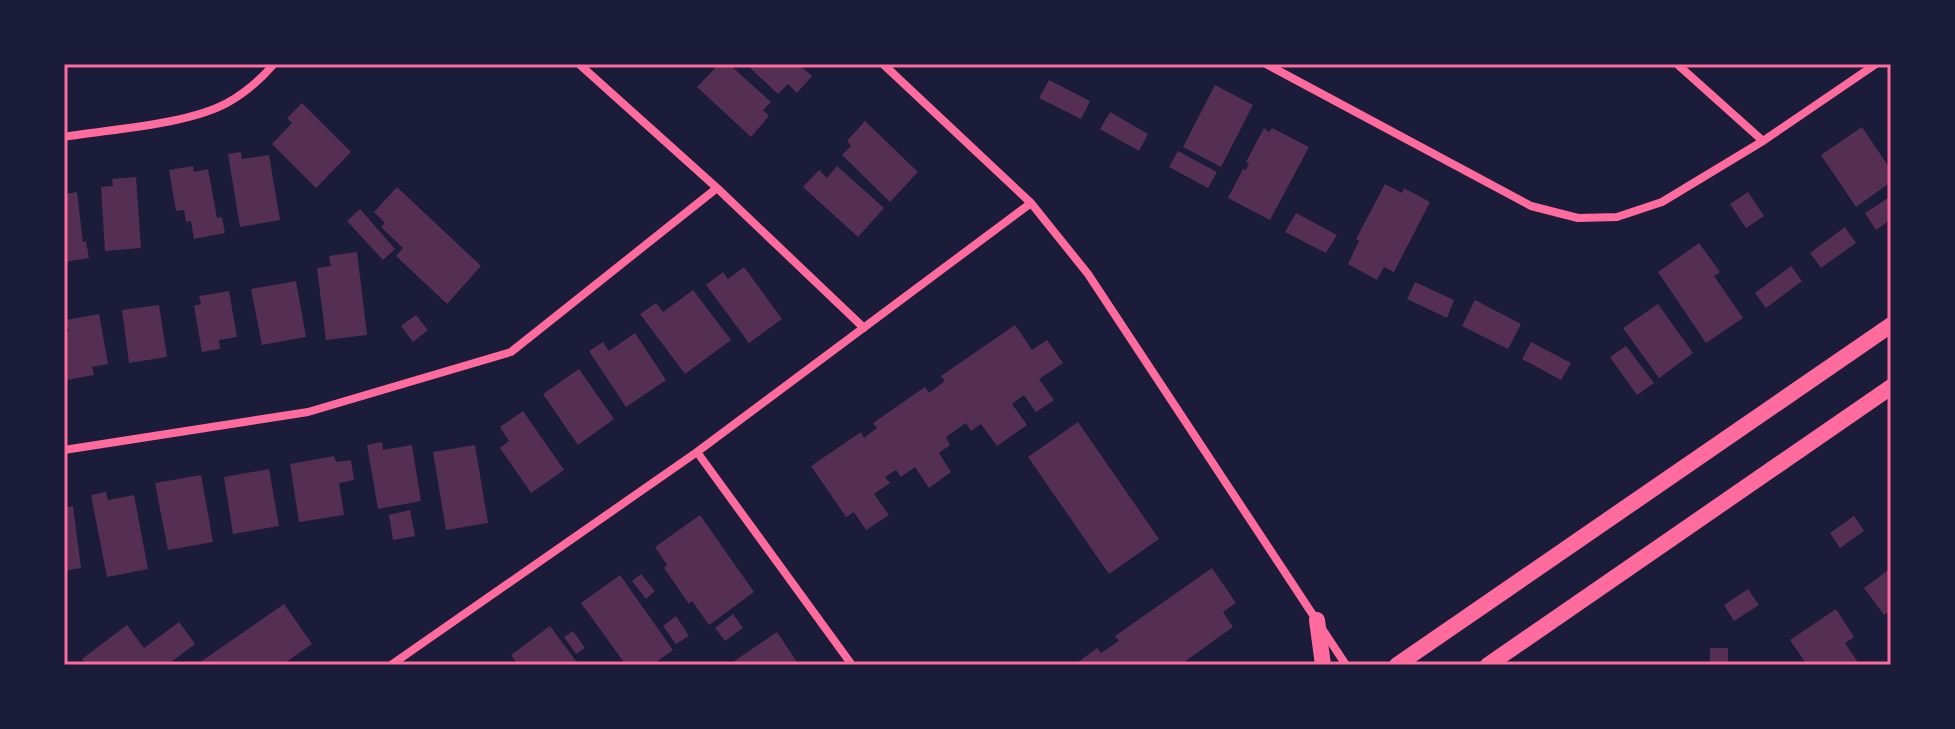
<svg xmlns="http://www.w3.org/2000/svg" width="1955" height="729" viewBox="0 0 1955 729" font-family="Manrope,sans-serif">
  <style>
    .building { fill: #542f53 }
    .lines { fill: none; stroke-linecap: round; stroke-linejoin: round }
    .minor { stroke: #ff6b9d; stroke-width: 8 }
    .secondary { stroke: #ff6b9d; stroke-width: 16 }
    .neatline { fill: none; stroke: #ff6b9d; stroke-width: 3 }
  </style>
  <rect width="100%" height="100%" fill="#1b1b3a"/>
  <!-- building -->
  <path class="building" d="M719,64H729L771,102L763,110L769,116L751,137L697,87Z
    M746,64H798L812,76L797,93L788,84L778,94Z
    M1049,80L1090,101L1081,119L1039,98Z
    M1215,85L1253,105L1221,167L1183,147Z
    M302,103L351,152L316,188L272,144L292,123L287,118Z
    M1110,112L1148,134L1139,151L1100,129Z
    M865,121L918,172L890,202L842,155L851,146L847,141Z
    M1862,127L1891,170V182L1856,207L1821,155Z
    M1264,128L1269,132L1272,128L1309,147L1270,220L1228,198L1243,169L1246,170L1249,164L1246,162Z
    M1178,151L1217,172L1208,188L1169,167Z
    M241,152L242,159L269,155L280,220L240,227L228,154Z
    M193,166L194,172L208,169L217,218L222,217L225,233L194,239L191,221L186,222L184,210L176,211L169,170Z
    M837,166L884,208L858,237L803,187L819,170L827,178Z
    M136,177L141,248L105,251L101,187L113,186L112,179Z
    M1385,184L1402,193L1404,188L1430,202L1394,272L1384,267L1377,280L1348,264L1359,241L1356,239Z
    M397,187L481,266L447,304L396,256L403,248L381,227L385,223L374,212Z
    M77,192L83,242L86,241L89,258L64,262V194Z
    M1748,192L1764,216L1746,228L1730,204Z
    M1891,196V219L1876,230L1865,213Z
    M360,209L395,249L383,260L347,221Z
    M1296,213L1337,235L1326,253L1285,232Z
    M1845,227L1856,243L1821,268L1810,253Z
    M1699,243L1720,272L1714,276L1743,318L1706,343L1658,272Z
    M357,252L367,335L326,340L317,268L331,266L329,256Z
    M1791,266L1802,281L1766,308L1755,293Z
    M744,267L782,319L749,343L706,285L723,272L728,279Z
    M296,281L306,337L262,345L251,289Z
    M1415,282L1454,300L1447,318L1407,299Z
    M693,290L731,340L685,374L640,314L656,303L663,312Z
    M229,291L237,337L219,340L220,349L202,352L194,306L201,304L199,296Z
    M1475,300L1521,324L1508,349L1462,326Z
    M1658,304L1693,353L1659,378L1623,328Z
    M159,305L167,357L129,363L122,310Z
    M99,314L108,364L92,367L94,375L67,380L64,360V333L69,332L66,320Z
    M416,315L428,330L413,342L401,326Z
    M1015,325L1032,350L1047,340L1063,363L1039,379L1054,400L1036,412L1024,395L1012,404L1027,425L997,446L981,424L971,431L966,423L946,437L950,445L939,453L951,472L929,488L915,467L901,477L896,470L885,477L890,483L874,494L889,515L866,530L854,512L846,517L811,466L861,432L864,438L877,428L873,423L925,387L929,393L945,381L941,376Z
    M635,333L666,380L626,407L589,351L603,342L609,351Z
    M1531,342L1571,363L1561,380L1522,359Z
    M1626,346L1654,383L1637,395L1610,357Z
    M579,369L614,419L578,445L543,394Z
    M523,411L564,470L531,493L500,448L509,441L500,427Z
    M1078,422L1159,539L1109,574L1028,457Z
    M382,442L383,450L412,445L421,501L378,509L367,445Z
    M475,445L488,523L446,530L433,452Z
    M334,456L336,462L351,460L354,480L339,483L344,515L299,522L290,464Z
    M269,469L279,526L233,534L224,477Z
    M201,475L213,542L168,550L155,483Z
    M106,492L108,500L134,495L148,569L107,577L91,495Z
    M73,506L81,568L64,571V508Z
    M410,510L415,536L393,540L389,515Z
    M700,515L754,592L709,625L692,601L689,604L664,568L667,565L655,547Z
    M1854,516L1864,531L1840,548L1830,533Z
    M1212,568L1236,603L1223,612L1233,627L1180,665H1074L1097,648L1101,653L1119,641L1115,636Z
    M1891,568V610L1884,615L1864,588Z
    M641,574L655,591L646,599L632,581Z
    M620,575L673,650L652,665H626L581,603Z
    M1748,589L1759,605L1734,621L1724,605Z
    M284,604L312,644L282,665H196Z
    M1836,609L1854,637L1845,643L1860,665H1807L1790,640Z
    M733,614L743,628L725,641L715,628Z
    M676,616L689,636L676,644L663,626Z
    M179,622L195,644L167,665H87L82,659L127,625L144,648Z
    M550,626L579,665H518L511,655Z
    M573,631L585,648L576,654L564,637Z
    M777,632L799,665H736L733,662Z
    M1710,648H1728V665H1710Z"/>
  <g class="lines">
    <!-- minor -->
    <path class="minor" d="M579,64L717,188L864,328
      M883,64L1031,203L1088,274L1346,665
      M1266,64L1531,206L1578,218L1617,217L1662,202L1763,141L1876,64
      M1677,64L1763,141
      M64,137C111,129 186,125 227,103C245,93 261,79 274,64
      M64,450L308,412L511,352L717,188
      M697,452L852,665
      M391,665L697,452L1031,203"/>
    <!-- secondary -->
    <path class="secondary" d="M1317,620L1323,665
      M1397,665L1891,325
      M1488,665L1891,387"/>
  </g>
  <!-- border -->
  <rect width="1955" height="729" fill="none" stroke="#1b1b3a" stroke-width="132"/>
  <rect x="66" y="66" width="1823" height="597" class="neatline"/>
</svg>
